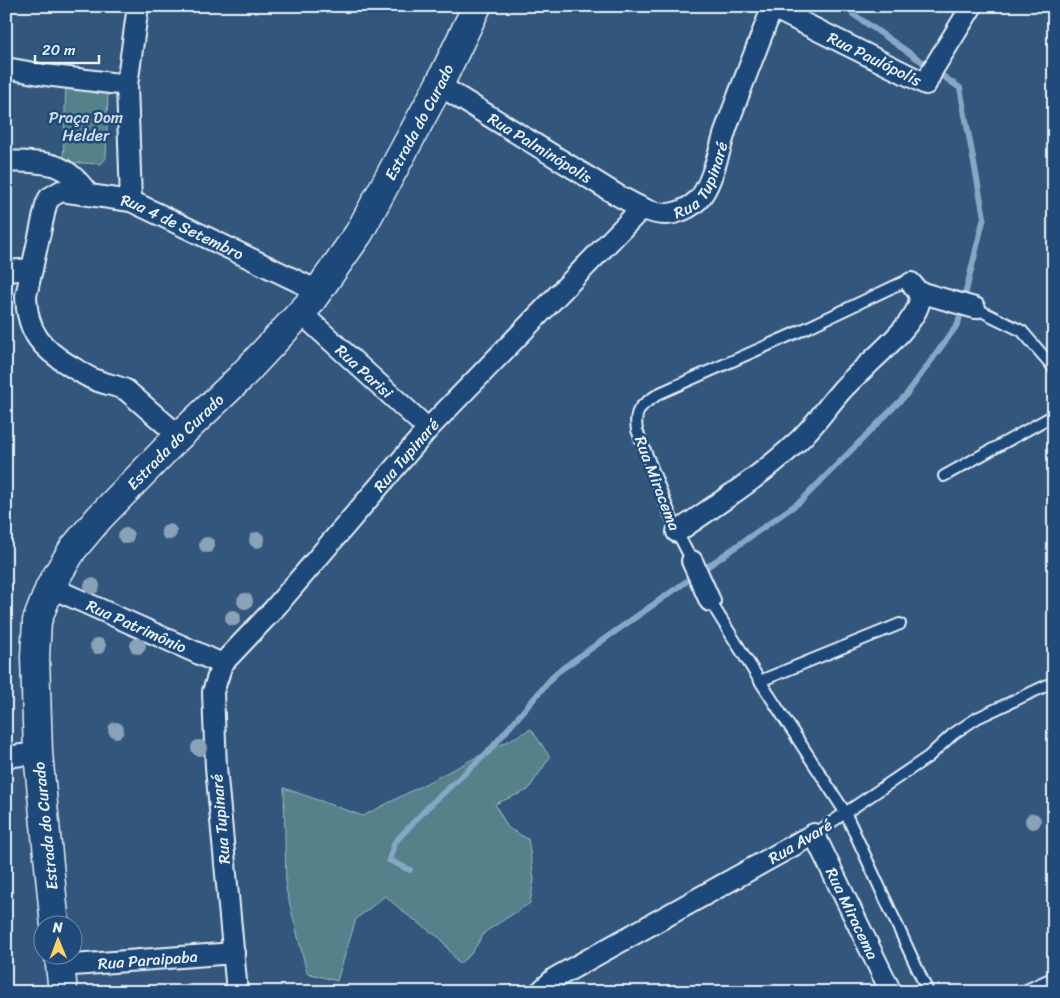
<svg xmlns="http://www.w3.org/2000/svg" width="1060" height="998" viewBox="0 0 1060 998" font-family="Sriracha,sans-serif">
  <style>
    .green { fill: #55818a; stroke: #9eb9c1 }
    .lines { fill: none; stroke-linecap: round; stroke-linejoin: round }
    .stream { stroke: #87a7c5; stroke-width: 6 }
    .service-casing { stroke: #e8f1f8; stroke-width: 14 }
    .minor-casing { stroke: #e8f1f8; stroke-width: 24 }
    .secondary-casing { stroke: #e8f1f8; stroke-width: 31 }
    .service { stroke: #1f4a7a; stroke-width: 10 }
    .minor { stroke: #1f4a7a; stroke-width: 20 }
    .secondary { stroke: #1f4a7a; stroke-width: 28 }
    .tree { fill: #8aa2b7 }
    .labels { text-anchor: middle; stroke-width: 5; stroke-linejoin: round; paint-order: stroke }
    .street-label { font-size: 16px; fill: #e8f1f8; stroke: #1f4a7a }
    .park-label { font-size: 16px; fill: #d2e0e8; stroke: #1f4a7a }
  </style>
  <rect width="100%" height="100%" fill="#33567c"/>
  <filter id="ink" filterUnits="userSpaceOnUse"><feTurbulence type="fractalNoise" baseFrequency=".02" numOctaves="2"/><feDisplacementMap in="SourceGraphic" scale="10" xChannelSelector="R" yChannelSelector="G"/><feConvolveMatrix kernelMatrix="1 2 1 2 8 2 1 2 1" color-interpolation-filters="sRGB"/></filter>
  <g filter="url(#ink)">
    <!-- green -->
    <path class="green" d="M66,83L106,92L108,94L106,158L101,164L63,162Z
      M531,729L550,757L528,790L495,804L508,828L528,839L534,879L530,903L485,932L471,954L459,964L441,939L406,914L385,896L356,919L337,981L307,973L286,889L284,788L363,816Z"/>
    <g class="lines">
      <!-- stream -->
      <path class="stream" d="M410,870L389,860L395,842L428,807L489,751L556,673L801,501L906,395L958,324L984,217L960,88L853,14L855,6"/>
      <!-- service casing -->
      <g class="service-casing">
        <path id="service" d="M975,308L1022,331L1054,368
          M944,476L1054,415
          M692,561L677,532L637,430C633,407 644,404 660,393L800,331L897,285L904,282L911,283
          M710,601L760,681L845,812L928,992
          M760,681L900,624
          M814,834L928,757L953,734L977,718L1054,682
          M1022,992L1054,977"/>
      </g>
      <!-- minor casing -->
      <g class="minor-casing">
        <g id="minor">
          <path id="s1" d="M769,6L926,84L933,69L972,6"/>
          <path d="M6,68L45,75L127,85"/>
          <path id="s2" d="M439,85L617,195C634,204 655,218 674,213C682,211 692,206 698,200C712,186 720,146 727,126C741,87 757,48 772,8"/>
          <path d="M6,161C44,163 64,159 88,194"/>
          <path d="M131,201L127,85L138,6"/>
          <path d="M6,271L32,269"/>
          <path d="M919,292L975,308"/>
          <path id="s3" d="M301,313L428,429"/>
          <path id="s4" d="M179,436L126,390C115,385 104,384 93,379C86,376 79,371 72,367C42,349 27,333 26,296L46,205L49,198L61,191L131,201L318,291"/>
          <path d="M677,532C717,504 760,477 796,443C813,428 826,408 841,391C860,369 913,329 919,303C921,294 916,289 911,283"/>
          <path d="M692,561L710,601"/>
          <path id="s5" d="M50,587L222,664"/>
          <path d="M6,757L38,753"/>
          <path id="s6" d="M60,966L234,953"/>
          <path id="s7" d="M237,992L216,767L213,692L222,664L274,609L428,429L642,208"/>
          <path id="s8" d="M540,992L555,978L814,834L891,992"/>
        </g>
      </g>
      <!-- secondary casing -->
      <g class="secondary-casing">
        <g id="secondary">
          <path id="s9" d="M55,926L38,753L35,657L37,621L50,587L73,549L99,518L173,442L240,378L309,304L359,233L439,85L477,6"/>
          <path d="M59,956L63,992"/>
        </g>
      </g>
      <!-- service -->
      <use href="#service" class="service"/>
      <!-- minor -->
      <use href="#minor" class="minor"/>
      <!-- secondary -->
      <use href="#secondary" class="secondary"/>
    </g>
    <!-- trees -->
    <g class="tree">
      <circle cx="169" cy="532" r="8"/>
      <circle cx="126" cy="536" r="8"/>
      <circle cx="257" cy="540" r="8"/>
      <circle cx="207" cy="545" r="8"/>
      <circle cx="92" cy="586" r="8"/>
      <circle cx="245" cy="601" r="8"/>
      <circle cx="233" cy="618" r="8"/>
      <circle cx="98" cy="646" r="8"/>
      <circle cx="138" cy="646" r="8"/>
      <circle cx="116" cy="730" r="8"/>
      <circle cx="199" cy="748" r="8"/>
      <circle cx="1033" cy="821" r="8"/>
    </g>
  </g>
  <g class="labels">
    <!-- street labels -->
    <g class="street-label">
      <text dy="6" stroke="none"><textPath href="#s1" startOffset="118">Rua Paulópolis</textPath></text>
      <text dy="6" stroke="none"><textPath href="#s9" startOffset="940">Estrada do Curado</textPath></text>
      <text dy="6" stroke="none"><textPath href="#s2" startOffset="119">Rua Palminópolis</textPath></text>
      <text dy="6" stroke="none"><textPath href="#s2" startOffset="316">Rua Tupinaré</textPath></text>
      <text dy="6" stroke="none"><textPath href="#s4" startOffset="461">Rua 4 de Setembro</textPath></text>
      <text dy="6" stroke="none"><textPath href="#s3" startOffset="86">Rua Parisi</textPath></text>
      <text dy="6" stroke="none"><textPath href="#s9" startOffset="535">Estrada do Curado</textPath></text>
      <text dy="6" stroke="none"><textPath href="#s7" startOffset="609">Rua Tupinaré</textPath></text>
      <text transform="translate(658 483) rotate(69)" y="6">Rua Miracema</text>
      <text dy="6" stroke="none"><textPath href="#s5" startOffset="95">Rua Patrimônio</textPath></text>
      <text transform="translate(220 819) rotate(-95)" y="6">Rua Tupinaré</text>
      <text transform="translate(45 826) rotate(-96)" y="6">Estrada do Curado</text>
      <text transform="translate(800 841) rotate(-31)" y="6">Rua Avaré</text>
      <text dy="6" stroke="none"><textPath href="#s8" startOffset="405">Rua Miracema</textPath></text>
      <text dy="6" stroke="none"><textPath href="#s6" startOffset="88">Rua Paraipaba</textPath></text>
    </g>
    <!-- park labels -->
    <g class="park-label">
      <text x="86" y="123">Praça Dom<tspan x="86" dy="18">Helder</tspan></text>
    </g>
  </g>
  <!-- margin -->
  <rect width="1060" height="998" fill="none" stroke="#1f4a7a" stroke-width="25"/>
  <rect x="12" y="12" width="1035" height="973" fill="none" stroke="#e8f1f8" stroke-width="2" filter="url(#ink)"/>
  <!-- north arrow -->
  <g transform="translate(58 940) rotate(359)"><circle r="24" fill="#1f4a7a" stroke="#6f8dac"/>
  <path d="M0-4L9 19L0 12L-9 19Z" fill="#ffd166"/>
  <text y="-8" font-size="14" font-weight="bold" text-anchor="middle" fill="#e8f1f8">N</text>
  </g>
  <!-- scale -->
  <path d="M35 55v8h64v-8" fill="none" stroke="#e8f1f8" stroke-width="2.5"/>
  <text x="42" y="55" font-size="15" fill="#e8f1f8" stroke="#1f4a7a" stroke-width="4" paint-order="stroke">20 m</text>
</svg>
